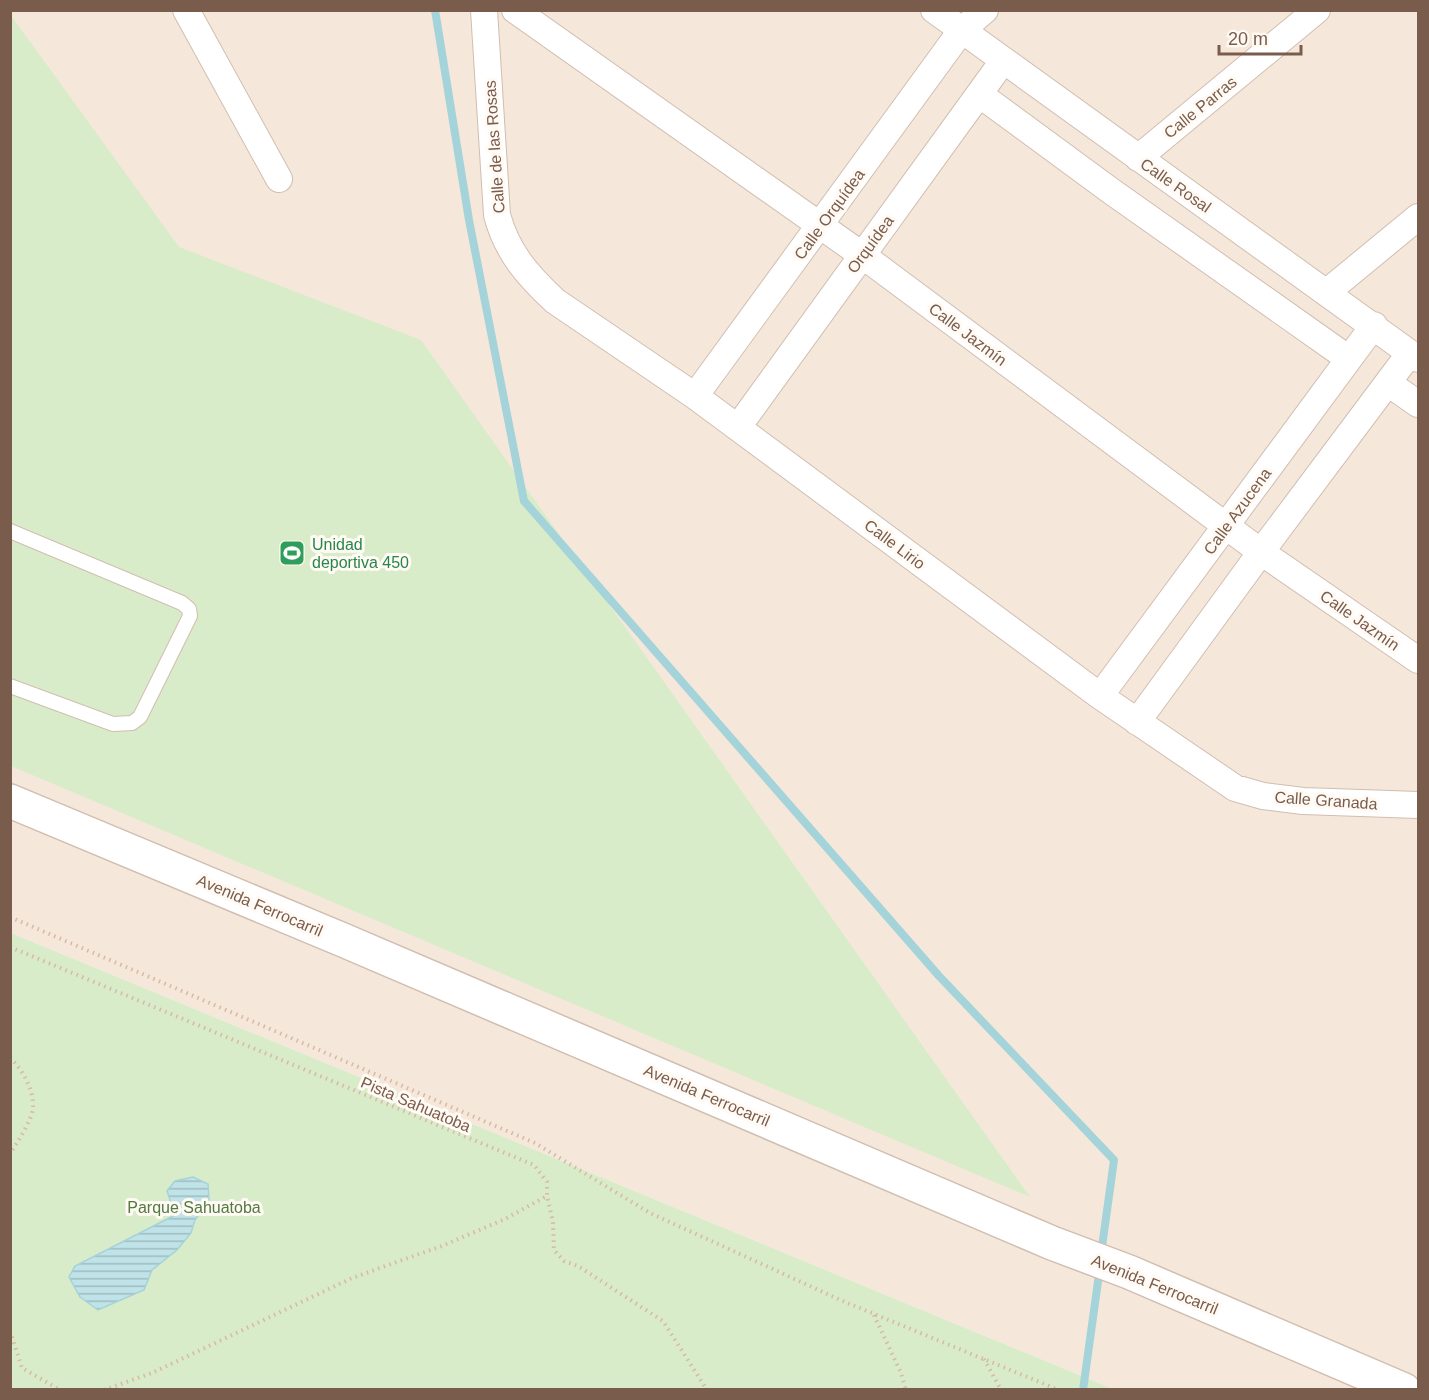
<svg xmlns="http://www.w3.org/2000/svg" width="1429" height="1400" viewBox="0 0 1429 1400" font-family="Helvetica,sans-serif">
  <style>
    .residential { fill: #f5e8da }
    .green { fill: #d8ecc9 }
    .water { fill: url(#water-rules); stroke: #a5d3da; stroke-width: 1.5 }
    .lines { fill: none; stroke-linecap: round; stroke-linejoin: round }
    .stream { stroke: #a5d3da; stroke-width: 8 }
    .service-casing { stroke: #d1beb0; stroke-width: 16 }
    .minor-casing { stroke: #d1beb0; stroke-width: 28 }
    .tertiary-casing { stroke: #d1beb0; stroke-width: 36 }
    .path { stroke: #d9b8a5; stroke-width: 4; stroke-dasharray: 1.5 4.5; stroke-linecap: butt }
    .service { stroke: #fff; stroke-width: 14 }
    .minor { stroke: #fff; stroke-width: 26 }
    .tertiary { stroke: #fff; stroke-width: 33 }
    .labels { text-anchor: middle; stroke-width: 6; stroke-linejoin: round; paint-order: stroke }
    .street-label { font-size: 16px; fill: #7a5c4d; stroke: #fffaf3 }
    .leisure-label { font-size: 16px; fill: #27864d; stroke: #fffaf3; text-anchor: start }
    .park-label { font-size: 16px; fill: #537a41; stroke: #fffaf3 }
  </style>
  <defs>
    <pattern id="water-rules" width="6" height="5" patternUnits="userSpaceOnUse" patternTransform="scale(1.5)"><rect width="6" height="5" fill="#bfe3e8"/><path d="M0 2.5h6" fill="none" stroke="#a0bbbe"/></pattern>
  </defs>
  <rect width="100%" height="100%" fill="#fdf6ec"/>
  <!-- residential -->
  <path class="residential" d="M10,11H1418V1389H1113L11,933Z"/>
  <!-- green -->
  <path class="green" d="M10,14L179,247L421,340L1030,1197L11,766Z
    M11,933L1113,1389H11Z"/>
  <!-- water -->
  <path class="water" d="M193,1177L208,1184L209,1200L195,1220L191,1233L177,1250L152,1270L144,1290L98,1310L80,1297L69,1277L75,1266L175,1215L167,1191L175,1181Z"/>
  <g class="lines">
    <!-- stream -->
    <path class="stream" d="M435,10L469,220L524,501L939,976L1114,1160L1101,1254
      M1083,1390L1100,1267"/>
    <!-- service casing -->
    <g class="service-casing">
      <path id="service" d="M10,531L182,603L189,609L190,616L140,717L132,723L113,724L10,686"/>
    </g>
    <!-- minor casing -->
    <g class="minor-casing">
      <path id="minor" d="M186,10L279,179
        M484,10L497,215C507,252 527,275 555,301L695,396L1100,696L1235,788L1263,796L1303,801L1418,805
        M515,10L862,255L1261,552L1418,660
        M934,10L1418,359
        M979,94L1111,191L1349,359
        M1138,158L1317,10
        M1327,292L1418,217
        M1388,383L1418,404
        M695,396L961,31L985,10
        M738,427L1003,61
        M1100,696L1374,325
        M1137,722L1261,552L1410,353"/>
    </g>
    <!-- tertiary casing -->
    <g class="tertiary-casing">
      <path id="tertiary" d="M10,801L343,940L1052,1243L1129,1272L1404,1390"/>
    </g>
    <!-- path -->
    <path class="path" d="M10,917L535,1143L650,1213L845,1302L1059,1390
      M10,947L534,1165L547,1182V1196L553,1222L554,1250L564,1261L578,1266L663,1321L707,1390
      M10,1058C23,1070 34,1090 33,1108C32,1120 17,1143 10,1154
      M874,1315L901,1373L906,1390
      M10,1331L22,1368L60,1390
      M984,1359L1001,1390
      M104,1390L152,1373L352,1278L442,1246L505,1219L547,1196"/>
    <!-- service -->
    <use href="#service" class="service"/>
    <!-- minor -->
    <use href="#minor" class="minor"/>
    <!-- tertiary -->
    <use href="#tertiary" class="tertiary"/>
  </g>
  <!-- icons -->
  <defs>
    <g id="stadium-square" transform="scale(1.35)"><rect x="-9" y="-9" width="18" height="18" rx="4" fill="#2e9e5b" stroke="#fffaf3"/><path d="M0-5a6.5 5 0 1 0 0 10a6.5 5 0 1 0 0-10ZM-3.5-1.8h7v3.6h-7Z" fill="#fff"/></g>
  </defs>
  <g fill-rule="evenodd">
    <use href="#stadium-square" x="292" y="553"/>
  </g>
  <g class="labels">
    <!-- street labels -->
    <g class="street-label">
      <text transform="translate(1200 107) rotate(-39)" y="6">Calle Parras</text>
      <text transform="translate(494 147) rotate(-94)" y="6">Calle de las Rosas</text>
      <text transform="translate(1176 185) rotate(35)" y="6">Calle Rosal</text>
      <text transform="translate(829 214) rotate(-54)" y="6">Calle Orquídea</text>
      <text transform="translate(870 244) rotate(-54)" y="6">Orquídea</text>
      <text transform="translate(968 334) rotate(37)" y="6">Calle Jazmín</text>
      <text transform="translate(1237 511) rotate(-54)" y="6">Calle Azucena</text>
      <text transform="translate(895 544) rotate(37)" y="6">Calle Lirio</text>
      <text transform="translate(1360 620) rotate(35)" y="6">Calle Jazmín</text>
      <text transform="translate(1326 800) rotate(4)" y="6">Calle Granada</text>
      <text transform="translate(260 905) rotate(23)" y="6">Avenida Ferrocarril</text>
      <text transform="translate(707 1095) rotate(23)" y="6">Avenida Ferrocarril</text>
      <text transform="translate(416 1104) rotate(23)" y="6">Pista Sahuatoba</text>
      <text transform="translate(1155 1284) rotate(22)" y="6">Avenida Ferrocarril</text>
    </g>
    <!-- leisure labels -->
    <g class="leisure-label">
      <text x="312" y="550">Unidad<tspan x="312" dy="18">deportiva 450</tspan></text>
    </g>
    <!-- park labels -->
    <g class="park-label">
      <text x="194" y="1213">Parque Sahuatoba</text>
    </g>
  </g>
  <!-- border -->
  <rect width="1429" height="1400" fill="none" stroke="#7a5c4d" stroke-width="24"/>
  <!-- scale -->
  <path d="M1219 45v9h82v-9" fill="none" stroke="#7a5c4d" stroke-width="3"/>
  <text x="1228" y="45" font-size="18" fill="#7a5c4d" stroke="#fffaf3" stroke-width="4.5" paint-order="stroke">20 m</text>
</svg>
